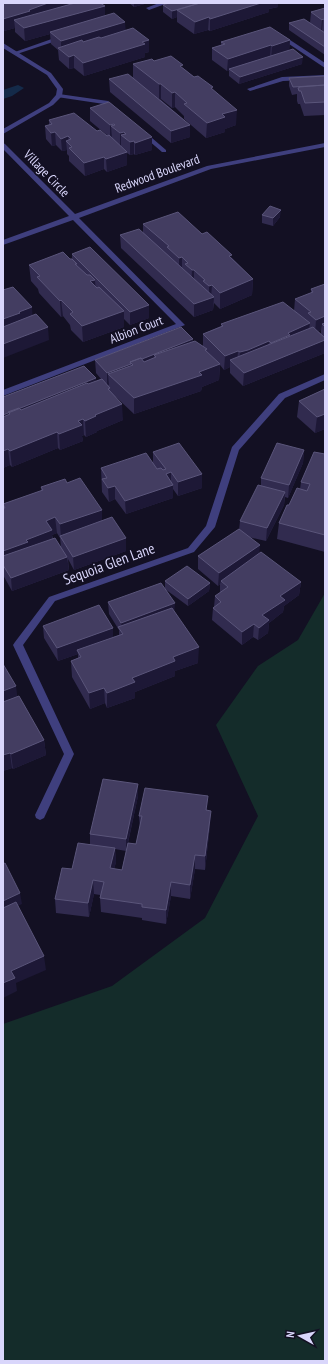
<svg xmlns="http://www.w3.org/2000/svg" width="328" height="1364" viewBox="0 0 328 1364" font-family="'PT Sans Narrow',sans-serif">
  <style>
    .green { fill: #142c2a }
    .water { fill: #142a49 }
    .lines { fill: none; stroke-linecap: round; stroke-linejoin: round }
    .lane { fill: #3f3f7e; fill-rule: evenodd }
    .street { fill: #3f3f7e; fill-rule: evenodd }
    .wall { fill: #312b4f; fill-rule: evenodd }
    .shaded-wall { fill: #1d1836 }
    .building { fill: #433d61; stroke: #5a557a }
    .labels { text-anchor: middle; stroke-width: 3.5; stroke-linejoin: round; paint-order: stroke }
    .far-street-label { font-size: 13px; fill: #d9d6fb; stroke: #131023 }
    .street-label { font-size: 15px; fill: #d9d6fb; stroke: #131023 }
  </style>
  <rect width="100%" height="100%" fill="#131023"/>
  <!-- green -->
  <path class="green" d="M325,593V1361H3V1024L112,986L205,918L258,816L216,725L258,666L298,640Z"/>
  <!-- water -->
  <path class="water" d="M18,85L24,88L12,96L3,99V90Z"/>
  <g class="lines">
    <!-- lane -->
    <path class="lane" d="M63,35L66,37L65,38L17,54L12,53Z
      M59,94L108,101L120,111L115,112L104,104L57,97L56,96Z
      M141,132H145L166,150V152H162L141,134Z"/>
    <!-- street -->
    <path class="street" d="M159,3H168L149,10L146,8Z
      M280,36H284L325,63V68L280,38Z
      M3,43L51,73L63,89L62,96L53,105L3,134V129L49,103L56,95L57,89L47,75L3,48Z
      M325,75V79L283,81L250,91L247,89L282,77Z
      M3,143L5,144L75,214L207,166L325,143V147L211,169L79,218L185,325L3,396V390L176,324L73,220L3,245V240L69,216L3,149Z
      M325,374V380L285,398L239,450L215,527L194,552L55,601L23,645L74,754L44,818L40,820L36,818L35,815L64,754L13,645L15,642L49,597L188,548L206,526L232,447L279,394Z"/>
  </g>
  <!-- wall -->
  <path class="wall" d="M3,3L105,6V16L126,30L149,52L145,53V57L84,76L74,68L69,69L59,60L58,50L51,44L50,34L25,41L15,32V28L4,31L3,30Z
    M129,3H148L134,7Z
    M163,5L278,7L269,9V12L210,31L208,30L194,34L177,22V17L172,19L163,12Z
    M325,8V55L289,30V23H310L311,12Z
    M290,40L289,50L302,64L239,84L229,76V71H227L212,60V48L221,45V42Z
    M154,61L183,68L194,77L212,90L236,125L225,129V132L206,138L184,119V116L175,107L172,108L161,99H160L190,125V137L171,143L110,92L109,79L133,78V64Z
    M325,76V115L304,116L300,104H298L297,101V94L292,95L289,86V78Z
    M90,108L152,150L135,155L134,154L130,155L127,153V165L107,172L104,169L85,176L69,161V156L67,154V150L62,151L56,145L52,146L46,139L45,126L49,125V120L97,131L107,136H108L90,121Z
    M262,215L280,217L273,226L262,223Z
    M143,224L202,234L232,258L253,279L252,295L220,309L214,303L213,310L194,317L121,248L120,235L143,233Z
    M72,254L149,318L130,325L124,319V327L83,342L71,330L70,325L63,316L61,317L39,293L38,289L31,281L29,265L70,259H72Z
    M325,284V353L243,386L230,373V367L224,370L220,365L219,380L202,387L201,391L134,414L116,397L123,420L97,431V432L86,437L84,435L82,436L83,441L60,450L58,448L12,467L10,465L3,468V397L96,381L101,379L96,373L95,360L193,341L203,346V334L221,326V324L294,311L295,299L311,293V289ZM321,330V334L318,331Z
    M325,389V429L315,433L297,417L299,401Z
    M304,450L303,463L288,498L285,497L284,505L266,541L248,537L259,553L301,582L299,595L284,606L283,612L269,623L268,633L258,640L253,637L242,645L212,620L213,608L214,607L215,596L220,593V584L218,586L198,569V556L239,530L240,521L261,486V478Z
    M153,452L202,488L178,496L173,489V498L126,514L115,499L109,502L102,492L101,468L153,463Z
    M325,454V552L277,539L279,523L300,489L301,482Z
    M67,483L102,521L126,538V551L74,570L68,559L69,570L12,591L3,575V508H4L3,504L41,491V487ZM57,533L60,538L61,547L53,538L52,535Z
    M165,581L210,583L209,591L188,606L165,589Z
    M108,602L174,611L198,663L175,671V676L135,692V698L107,708L105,703L90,709L72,677L71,661L78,658V654L58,661L44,638L43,626L113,628V637L119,635V630L109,614Z
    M17,696L44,740L46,755L13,769L12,768L3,771Z
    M138,784V796L128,843L136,844L140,829L139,816L207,810L210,825L205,870L195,869L190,899L171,896L166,924L142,920V918L101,912L100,898V895L94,894L89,917L56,913L55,899L72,869L90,845V834ZM115,849L126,851L122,870L114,869L116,862Z"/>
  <!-- shaded-wall -->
  <path class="shaded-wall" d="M48,3H89L14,20L15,28L4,31L3,19Z
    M134,3H148L134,7Z
    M261,3H278V7L269,9V12L210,31V19Z
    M105,6V19L50,32V34L25,41L24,28Z
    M177,10V17L172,19V11Z
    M209,17L208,30L194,34L195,22Z
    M323,19L322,31L321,32L322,20Z
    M125,22L126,34L61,51V41Z
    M149,40V52L145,53V57L84,76L83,63Z
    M290,40L289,52L271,59L272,46Z
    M271,45L270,58L229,69V71H227L228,59Z
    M74,55V68L69,69V57Z
    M303,57L302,64L239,84L240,77Z
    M159,84H161V99L159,100Z
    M175,92V107L172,108V93Z
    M237,110L236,125L225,129V132L206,138L207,123L222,114Z
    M114,124V128L111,126L112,138H110V125Z
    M190,125V137L171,143V131Z
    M55,132L56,145L52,146L51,133Z
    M124,132V137L121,135V146H120V133Z
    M68,136L69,144L66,141L67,150L62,151L61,139Z
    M152,137V150L135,155V143Z
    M134,141V154L130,155V142Z
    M127,152V165L107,172L106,159Z
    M104,157V169L85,176L84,163Z
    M3,180L4,193L3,194Z
    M281,210L280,217L273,226V218Z
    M182,257V273L179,274V258Z
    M192,270H194V286H191Z
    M253,279L252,295L220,309V293Z
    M95,280L96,296L90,281Z
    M212,285L211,298L214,297L213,310L194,317V304L209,299V286Z
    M61,300L63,316L61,317L60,301Z
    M149,305V318L130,325V312Z
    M32,307L33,323L3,335V319Z
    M124,311V327L83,342L82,326Z
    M325,316V327L322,324L321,330L315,333L316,320Z
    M310,323L308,336L270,356L271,343L288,333Z
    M48,327L49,340L3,358V344Z
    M193,339V352L154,355V368L133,365L131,363Z
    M325,340V353L243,386L244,373Z
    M269,341L268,354L239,365L240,352Z
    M238,351L237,364L230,360V367L224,370L225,356Z
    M131,364V377L108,374L109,385L107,386V373Z
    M220,364L219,380L202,387L201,391L134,414V398Z
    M96,378V391L10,414L9,412Z
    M122,404L123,420L97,431V432L86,437L85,421L95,415Z
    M9,412L10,426L3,428V415Z
    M325,414V429L315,433L317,417Z
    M83,419L84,435L82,436L83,441L60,450L59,434L78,421Z
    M57,432L58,448L12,467L10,451Z
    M8,449L10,465L3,468V451Z
    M304,450L303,463L288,498L289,485Z
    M171,472V485L166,474Z
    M202,474V488L178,496V482Z
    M173,485V498L126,514L125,501Z
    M115,486V499L109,502L108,488Z
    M285,492L284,505L266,541L267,528Z
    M102,510V526L61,538L60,524Z
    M55,517L57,533L52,535L53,546L3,564V551L26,540L46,521Z
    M126,538V551L74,570L73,557Z
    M260,545L259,558L221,581L220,584L218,586L219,573Z
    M67,557L69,570L12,591L11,578Z
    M301,582L299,595L284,606L283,612L269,623L268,633L258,640L259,628L262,615L280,596Z
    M210,583L209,591L188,606V599Z
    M175,603L174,616L123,634L122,632L121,623Z
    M254,624L253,637L242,645V632Z
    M113,628V640L77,650L78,654L58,661L57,648Z
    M199,647L198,663L175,671V676L135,692V698L107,708V693L132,678L173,657Z
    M16,686L18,701L3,707V691Z
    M104,688L105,703L90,709L89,693Z
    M44,740L46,755L13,769L11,754Z
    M10,753L12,768L3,771V755Z
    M138,784V796L126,851V839Z
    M208,796L207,810H206Z
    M211,811L210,825L205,870V856Z
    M115,848L116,862L111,882L110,868Z
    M195,855V869L190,899V885Z
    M93,880L94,894L89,917L88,903Z
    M171,882V896L166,924V910Z
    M20,893L22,904L3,913V901Z
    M44,956L46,970L16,983L17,991L3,998V983L11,971Z"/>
  <!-- building -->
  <path class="building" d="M3,3H48L29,10L30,11L3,19Z
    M75,3H100L105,6L24,28L14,20Z
    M169,3H200L172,11L163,5Z
    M200,3H261L210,19L209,17L195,22L177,10Z
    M325,8V20L323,19L322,20L311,12Z
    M114,13L125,22L61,41L50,32Z
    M304,19L325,33V47L289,23Z
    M270,27L290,40L272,46L271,45L228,59L212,48L225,44L221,42Z
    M133,28L149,40L142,42L145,44L83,63L74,55L69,57L58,48L82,40L83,42L99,37L101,38Z
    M293,49L303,57L240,77L229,69Z
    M171,56L183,65L180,66L194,77L198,76L213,87L211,88L237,110L222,114L225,117L207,123L184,104L187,103L175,92L172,93L161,84H159L133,64L152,59L154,61Z
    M128,74L190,125L171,131L109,79Z
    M325,76V85L293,87L289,78Z
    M325,85V102L305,103L301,91H299L298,88H299V87Z
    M109,102L152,137L135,143L134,141L130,142L121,135L126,134L124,132L120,133L111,126L115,125L114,124L110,125L90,108Z
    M74,113L97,131L100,130L107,136L109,135L127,152L106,159L104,157L84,163L69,148L72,147L66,141L71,139L68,136L61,139L55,132L51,133L45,126L52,124L49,120Z
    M270,206L281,210L273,218L262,215Z
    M178,212L202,234L207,232L232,255L229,256L253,279L220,293L212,285L209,286L203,281L205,280L194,270H192L185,264L188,263L182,257L179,258L167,247L169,246L143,224Z
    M139,229L214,297L194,304L120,235Z
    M90,247L149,305L130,312L72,254Z
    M63,252L70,259H72L77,264H75L87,275H90L95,280L90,281L97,288L99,287L124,311L82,326L70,314L73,312L61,300L60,301L37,277L40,276L29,265Z
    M325,284V316L316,320L308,313L311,312L295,299L313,292L311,289Z
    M13,287L32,307L19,312L20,313L3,319V290Z
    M283,302L310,323L288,333L290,335L271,343L269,341L248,350L240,352L238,351L225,356L203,334L223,326L221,324Z
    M36,314L48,327L3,344V327Z
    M325,323V327L322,324Z
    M181,327L193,339L142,359L141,358L130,362L131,364L107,373L95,360Z
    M313,327L325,338V340L244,373L230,360Z
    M195,341L207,349L205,350L220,364L199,372L202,375L134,398L108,374L133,365L130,362L141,358L144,362L156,357L154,355Z
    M84,366L96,378L3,415V397Z
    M102,379L110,388L108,389L122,404L95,415L96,416L85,421L83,419L78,421L82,425L59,434L57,432L10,451L8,449L3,451V417L10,414L8,412L19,408L21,410L87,383L88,384Z
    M325,389V414L317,417L299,401Z
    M179,443L202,474L178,482L171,472L166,474L173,485L125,501L115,486L108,488L102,479L107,478L101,468L146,453L157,469L161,468L163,470L166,469L153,452Z
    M277,443L304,450L289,485L261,478Z
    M314,452L325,454V535L279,523L287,505H289L297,488L307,491L310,484L301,482Z
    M80,478L102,510L60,524L55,517L46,521L52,530L26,540L28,542L3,551V508H5L3,504L43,490L41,487L65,479L67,483Z
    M258,485L285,492L267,528L240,521Z
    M112,517L126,538L73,557L60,536Z
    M239,529L260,545L219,573L198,556Z
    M55,538L67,557L11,578L3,565V556Z
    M261,552L301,582L280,596L285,600L262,615L269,620L259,628L254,624L242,632L213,608L221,602L215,596L228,587L221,581Z
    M187,566L210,583L188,599L165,581Z
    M161,583L175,603L121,623L108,602Z
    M99,605L113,628L57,648L43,626Z
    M172,608L199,647L173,657L175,661L132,678L135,682L107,693L104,688L89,693L71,661L81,657L77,650L123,634L118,627Z
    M3,664L16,686L3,691Z
    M19,696L44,740L11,754L10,753L3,755V702Z
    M103,779L138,784L126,839L90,834Z
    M145,788L208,796L206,810L211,811L205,856L195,855L190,885L171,882L166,910L142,907V904L100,898L104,882L93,880L88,903L55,899L62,868L72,869L78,843L115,848L110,868L122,870L128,843L136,844L142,816H139Z
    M5,863L20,893L3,901V864Z
    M16,902L44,956L11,971L15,978L3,983V908Z"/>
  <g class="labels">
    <!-- far-street labels -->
    <g class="far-street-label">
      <text transform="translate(47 173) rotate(46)" y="5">Village Circle</text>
      <text transform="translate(157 173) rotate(-20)" y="5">Redwood Boulevard</text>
      <text transform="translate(136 329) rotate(-21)" y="5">Albion Court</text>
    </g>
    <!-- street labels -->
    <g class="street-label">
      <text transform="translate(109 564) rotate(-20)" y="5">Sequoia Glen Lane</text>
    </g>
  </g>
  <!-- border -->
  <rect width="328" height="1364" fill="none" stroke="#d9d6fb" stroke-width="8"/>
  <!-- north arrow -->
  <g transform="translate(300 1336) rotate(278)" stroke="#131023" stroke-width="3" paint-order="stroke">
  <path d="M0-3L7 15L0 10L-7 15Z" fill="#d9d6fb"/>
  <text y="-6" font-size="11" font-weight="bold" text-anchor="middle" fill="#d9d6fb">N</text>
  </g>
</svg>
